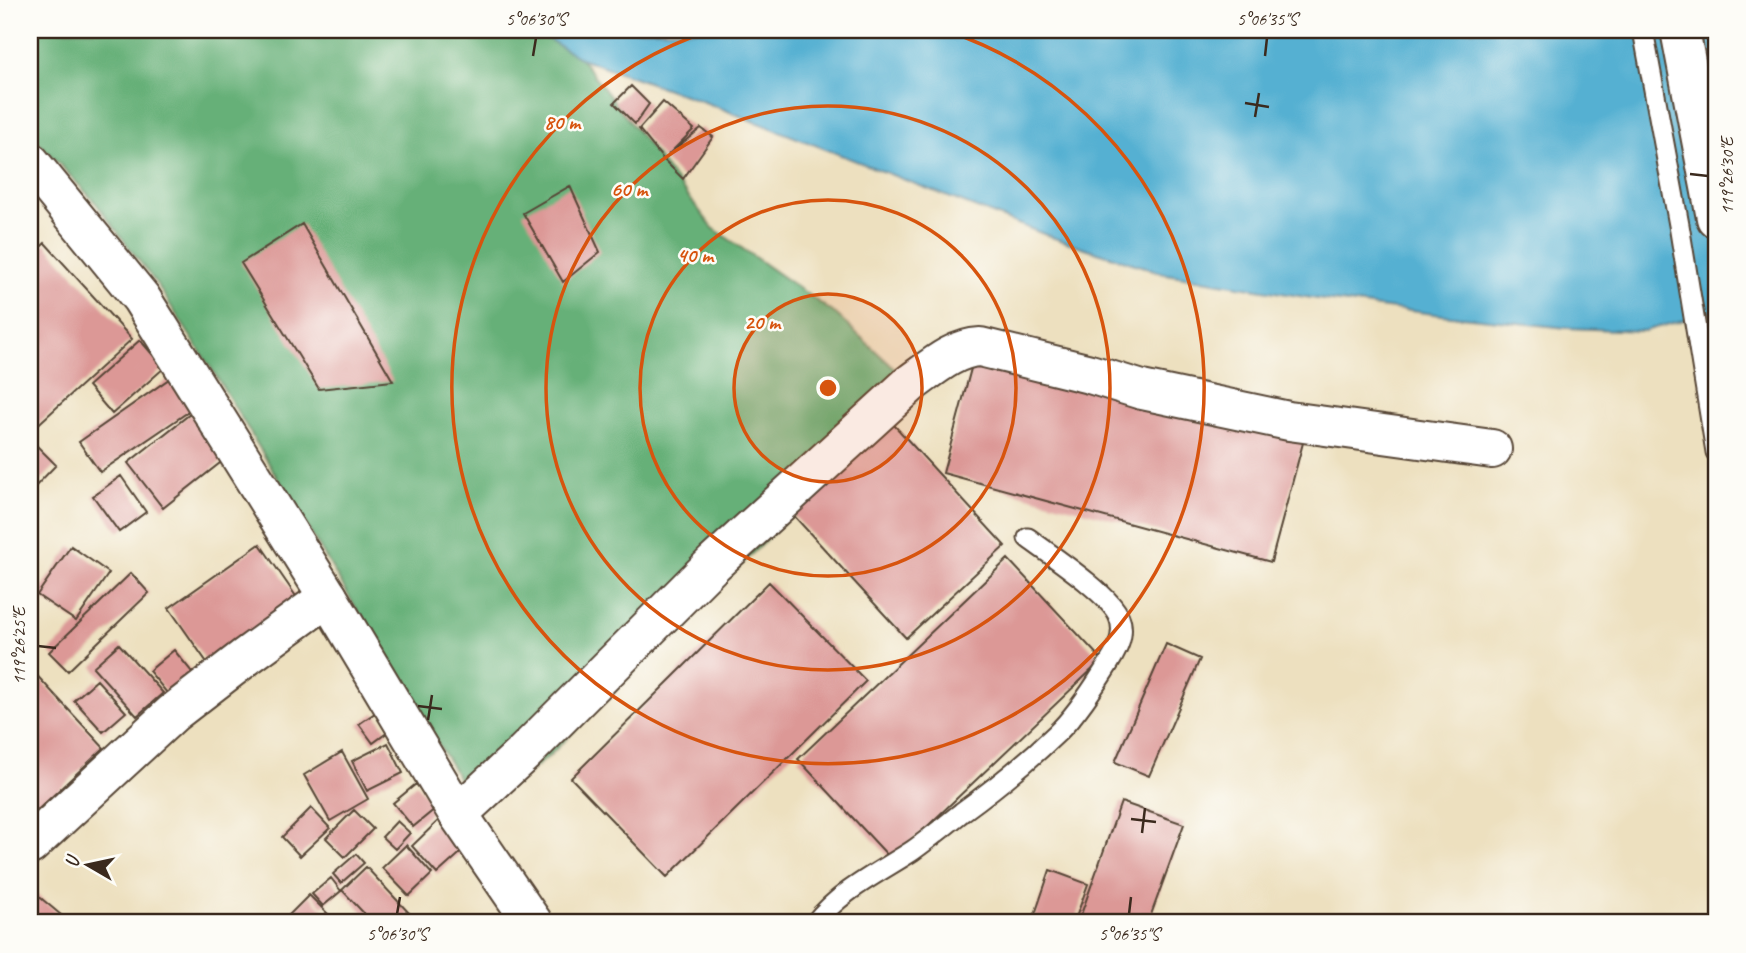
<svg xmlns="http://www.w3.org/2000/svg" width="1746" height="953" viewBox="0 0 1746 953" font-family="Caveat,sans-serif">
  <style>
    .forest { fill: #66b078; stroke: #506d4b; stroke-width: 2 }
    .water { fill: #55b0d2; stroke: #486d78; stroke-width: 2 }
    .building { fill: #dc9896 }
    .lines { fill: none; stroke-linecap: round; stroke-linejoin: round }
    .lane-casing { stroke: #564536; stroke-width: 23 }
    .street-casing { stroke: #564536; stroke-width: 42 }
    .secondary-casing { stroke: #564536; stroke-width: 42 }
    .highway-casing { stroke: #564536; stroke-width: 42 }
    .lane { stroke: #fff; stroke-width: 19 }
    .street { stroke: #fff; stroke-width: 38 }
    .secondary { stroke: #fff; stroke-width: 38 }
    .highway { stroke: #fff; stroke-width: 38 }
    .ticks { fill: none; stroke: #3b2a1e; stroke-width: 2.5 }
    .ring { fill: none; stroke: #d7540e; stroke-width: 3.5 }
    .centre { fill: #d7540e; stroke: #fdfcf7; stroke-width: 3.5 }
    .ring-label { font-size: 21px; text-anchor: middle; font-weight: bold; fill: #d7540e; stroke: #fdfcf7; stroke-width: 5; stroke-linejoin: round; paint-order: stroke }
    .neatline { fill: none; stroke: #3b2a1e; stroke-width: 2.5 }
    .ticks-label { font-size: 18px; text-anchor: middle; fill: #3b2a1e }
  </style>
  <rect width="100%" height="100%" fill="#fdfcf7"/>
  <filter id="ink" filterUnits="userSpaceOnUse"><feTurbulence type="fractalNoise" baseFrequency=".0143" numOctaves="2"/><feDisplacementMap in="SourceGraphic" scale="14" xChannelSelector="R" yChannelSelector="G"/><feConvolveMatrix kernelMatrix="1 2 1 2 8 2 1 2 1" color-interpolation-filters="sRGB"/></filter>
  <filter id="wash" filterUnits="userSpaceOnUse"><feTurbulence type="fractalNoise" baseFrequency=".00686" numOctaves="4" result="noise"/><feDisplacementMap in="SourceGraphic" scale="28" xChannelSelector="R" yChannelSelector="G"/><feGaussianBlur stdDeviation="1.57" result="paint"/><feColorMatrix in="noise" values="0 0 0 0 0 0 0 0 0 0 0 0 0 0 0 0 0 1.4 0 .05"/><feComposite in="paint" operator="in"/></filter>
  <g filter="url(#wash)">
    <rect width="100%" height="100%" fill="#ede0bf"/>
    <!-- forest -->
    <path class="forest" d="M30,30H533L580,58L713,228L837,315L921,393L833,473L546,759L487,802L464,787L216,376L158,286L95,202L30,133Z"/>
    <!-- water -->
    <path class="water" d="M533,30H1716V311L1644,331L1567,328L1442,315L1324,300L1166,274L1054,238L707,103L580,58Z"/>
    <g id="blocks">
      <!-- building -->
      <path class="building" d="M631,86L649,104L635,124L614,103Z
        M663,102L694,129L668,155L701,128L713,137L683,179L663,159L639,129Z
        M570,186L600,252L563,282L523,213Z
        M302,224L393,381L319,389L241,263Z
        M45,243L132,339L32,430L30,427V257Z
        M140,340L164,368L112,414L88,386Z
        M976,350L1304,439L1271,562L943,473Z
        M169,379L191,410L100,472L79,442Z
        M883,413L1005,546L906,638L784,505Z
        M190,414L225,459L163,508L128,463Z
        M30,439L56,465L30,492Z
        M121,476L146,512L119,532L93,496Z
        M260,544L304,608L213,671L169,608Z
        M71,546L109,573L76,621L37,595Z
        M1008,559L1102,660L892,860L798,759Z
        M131,573L149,593L68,671L49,652Z
        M769,582L866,681L667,877L571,778Z
        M119,644L163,693L137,716L93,667Z
        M1166,644L1200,659L1149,776L1115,762Z
        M174,650L201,683L176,704L149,671Z
        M30,668L104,748L30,817Z
        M97,680L126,712L103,732L74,700Z
        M375,713L388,732L373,743L359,724Z
        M388,743L403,773L367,791L352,761Z
        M342,752L368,799L330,821L304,775Z
        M416,784L436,808L413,827L393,803Z
        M1121,802L1184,824L1148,923H1078Z
        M311,808L330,828L300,856L282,837Z
        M354,810L373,829L345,857L326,838Z
        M440,819L466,848L437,874L412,846Z
        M397,821L410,833L395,849L382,837Z
        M406,845L432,874L409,896L382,868Z
        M356,854L364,863L341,883L333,874Z
        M366,867L410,914L400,923H373L342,890Z
        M1050,870L1088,884L1074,923H1032Z
        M331,878L341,891L323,906L312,894Z
        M36,894L67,920L64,923H30V901Z
        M309,895L337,923H294L288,916Z"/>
    </g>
  </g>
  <g filter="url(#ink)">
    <use href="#blocks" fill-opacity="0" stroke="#564536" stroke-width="2"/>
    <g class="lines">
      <!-- lane casing -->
      <g class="lane-casing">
        <path id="lane" d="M1643,30L1679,225L1716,452
          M815,923C840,891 878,873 912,851C929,839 946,825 962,812C995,788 1027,762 1056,734C1072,719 1092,690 1104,671C1114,656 1127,636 1119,617C1110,594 1049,554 1028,538"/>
      </g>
      <!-- street casing -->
      <g class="street-casing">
        <path id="street" d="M458,814L524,753L714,563L911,383C932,368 954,348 980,347L1090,374L1142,390L1289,421L1492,449
          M30,845L173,713L247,656L328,597"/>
      </g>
      <!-- secondary casing -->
      <g class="secondary-casing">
        <path id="secondary" d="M30,162L141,298L328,597L458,814L533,923"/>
      </g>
      <!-- highway casing -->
      <g class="highway-casing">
        <path id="highway" d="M1680,30L1716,218"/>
      </g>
      <!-- lane -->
      <use href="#lane" class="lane"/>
      <!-- street -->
      <use href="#street" class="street"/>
      <!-- secondary -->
      <use href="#secondary" class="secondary"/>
      <!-- highway -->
      <use href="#highway" class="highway"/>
    </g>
  </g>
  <!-- ticks -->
  <path class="ticks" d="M533,56L536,38M1265,56L1267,38M1245,103L1269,107M1255,117L1259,93M1690,174L1708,176M38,646L56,648M418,706L442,709M428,720L432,695M1131,819L1156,822M1142,833L1145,808M397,914L400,897M1129,914L1131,897"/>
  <!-- distance rings -->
  <circle cx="828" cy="388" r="94" fill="#d7540e" fill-opacity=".12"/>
  <g class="ring">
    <circle cx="828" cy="388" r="94"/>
    <circle cx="828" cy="388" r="188"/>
    <circle cx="828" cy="388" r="282"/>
    <path d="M944 30A376 376 0 1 1 712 30"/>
  </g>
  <circle cx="828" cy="388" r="10" class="centre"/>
  <g class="ring-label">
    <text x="562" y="129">80 m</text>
    <text x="629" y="196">60 m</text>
    <text x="695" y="262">40 m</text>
    <text x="762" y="329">20 m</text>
  </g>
  <!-- margin -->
  <rect width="1746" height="953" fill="none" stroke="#fdfcf7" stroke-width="77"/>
  <!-- north arrow -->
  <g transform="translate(88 865) rotate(279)" stroke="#fdfcf7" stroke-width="5" paint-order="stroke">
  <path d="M0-5L12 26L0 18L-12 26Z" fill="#3b2a1e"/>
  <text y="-10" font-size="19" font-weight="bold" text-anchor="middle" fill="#3b2a1e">U</text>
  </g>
  <rect x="38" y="38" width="1670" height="876" class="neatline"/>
  <g class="ticks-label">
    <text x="536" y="25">5°06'30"S</text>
    <text x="1267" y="25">5°06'35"S</text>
    <text transform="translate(1727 176) rotate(-90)" y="6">119°26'30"E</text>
    <text transform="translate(19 646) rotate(-90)" y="6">119°26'25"E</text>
    <text x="397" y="940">5°06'30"S</text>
    <text x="1129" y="940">5°06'35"S</text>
  </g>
</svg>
